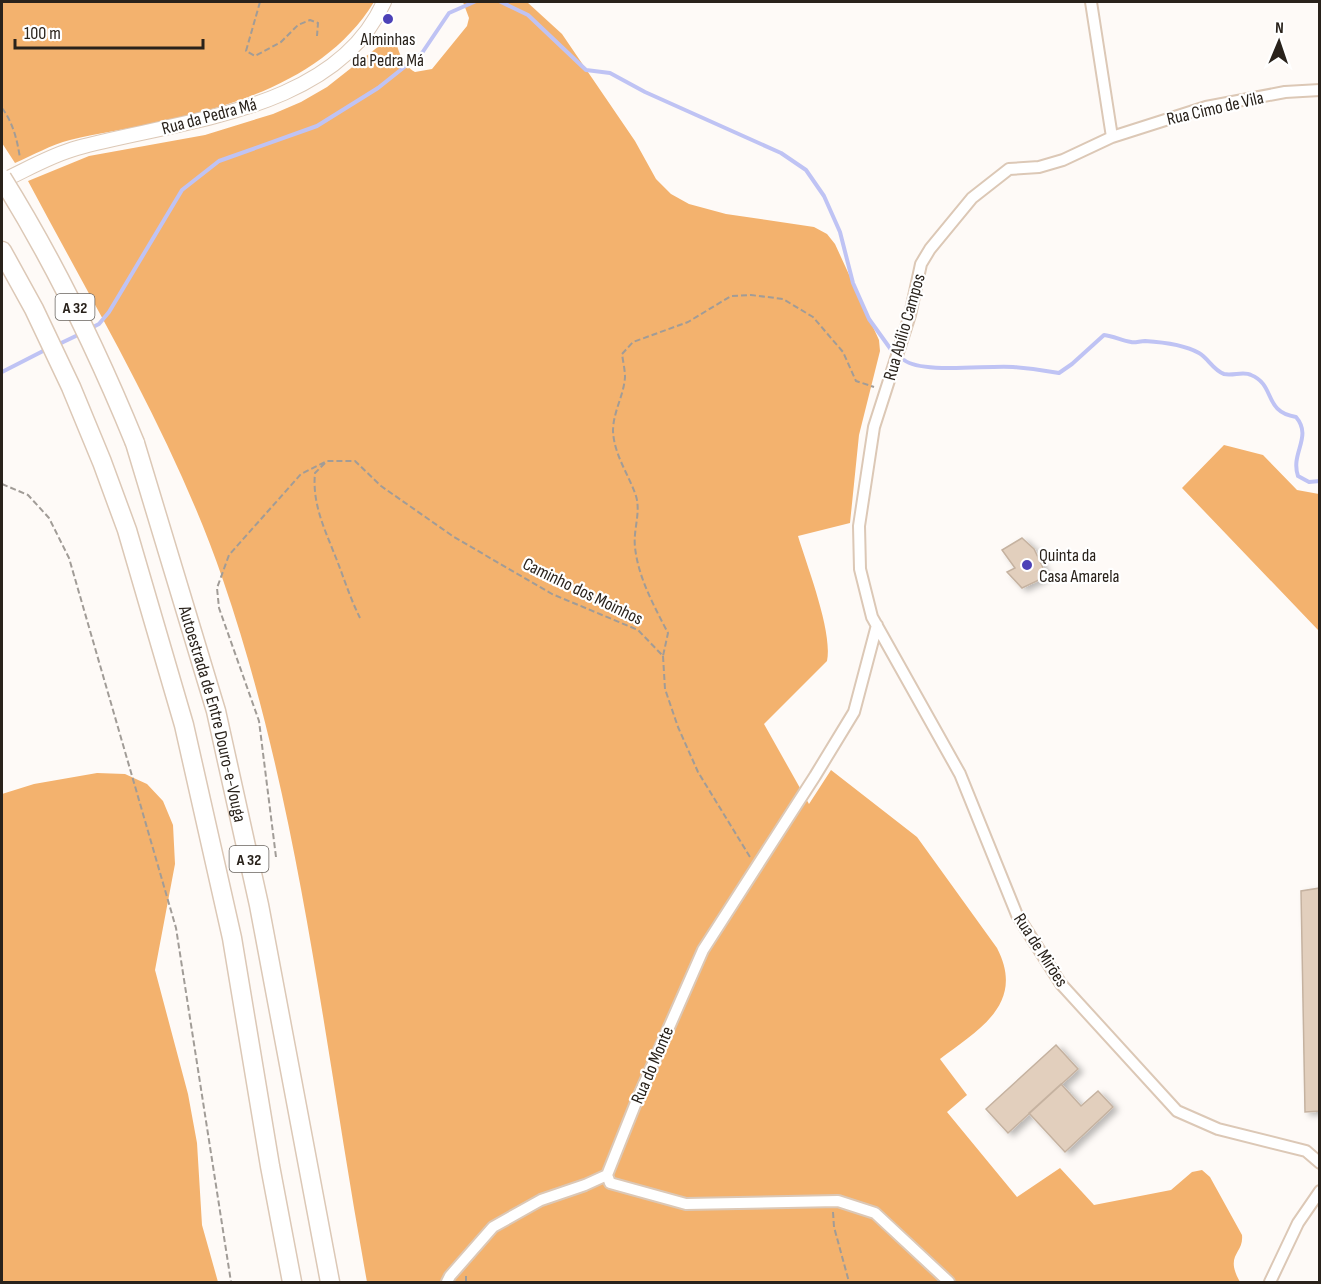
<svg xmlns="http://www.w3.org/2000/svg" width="1321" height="1284" viewBox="0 0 1321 1284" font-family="'Sofia Sans Condensed',sans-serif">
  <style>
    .forest { fill: #f3b26e }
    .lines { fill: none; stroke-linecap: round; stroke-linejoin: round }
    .stream { stroke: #bfc3f4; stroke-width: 4 }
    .building { fill: #e2cfbd; stroke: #c5b2a0; stroke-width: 1.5; filter: url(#shadow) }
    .street-casing { stroke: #dcc8b6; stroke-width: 14 }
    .secondary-casing { stroke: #dcc8b6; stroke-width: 16 }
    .highway-casing { stroke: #dcc8b6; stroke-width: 21 }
    .path { stroke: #a19c97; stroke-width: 2; stroke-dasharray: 6 3; stroke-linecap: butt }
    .street { stroke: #fff; stroke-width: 10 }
    .secondary { stroke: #fff; stroke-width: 14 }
    .highway { stroke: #fff; stroke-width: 18 }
    .highway-bridge-casing { stroke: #dcc8b6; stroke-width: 21; stroke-linecap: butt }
    .highway-bridge { stroke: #fff; stroke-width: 18 }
    .poi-dot { fill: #4c41b7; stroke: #fff; stroke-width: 2 }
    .labels { text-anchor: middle; stroke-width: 4.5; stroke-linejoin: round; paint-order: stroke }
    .shield { fill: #fff; stroke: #69645f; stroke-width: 1.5 }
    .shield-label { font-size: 16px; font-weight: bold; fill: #29221b }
    .poi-label { font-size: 18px; fill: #29221b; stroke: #fff }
    .street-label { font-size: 18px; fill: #29221b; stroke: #fff }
  </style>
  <defs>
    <filter id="shadow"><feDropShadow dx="5" dy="3" stdDeviation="3" flood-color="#0004"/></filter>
  </defs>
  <rect width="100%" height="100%" fill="#fefaf7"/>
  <!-- forest -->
  <path class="forest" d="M2,2H374C328,77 237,106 156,123C127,129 98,133 70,140C51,145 33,155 15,163L2,143Z
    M463,2H527L562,34L635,141L656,179L671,194L689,204L726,214L814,227L827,234L835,244L879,340L880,351L859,435L850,523L798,536C807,566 833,632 827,661L764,724L809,804L831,770L917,837L997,948C1026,1004 978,1030 940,1059L967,1095L947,1112L1017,1197L1060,1168L1094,1205L1171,1190L1192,1172L1202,1170L1210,1177L1242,1235C1244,1254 1224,1254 1240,1282H367C324,1047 301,807 223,580C175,440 97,311 28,181L89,156L205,135L273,114L301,102L327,87L393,35C399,50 401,64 415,72L432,69L467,26L469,18Z
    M1224,445L1263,455L1297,490L1319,494V631L1182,488Z
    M97,773L125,774L147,784L163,801L173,825L175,864L155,970L188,1094L197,1143L202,1225L218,1282H2V794L34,784Z"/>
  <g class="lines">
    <!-- stream -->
    <path class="stream" d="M501,2L528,15L586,70L610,73L645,92L781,153L806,170L824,196L840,232L853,283L869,319L892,351
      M89,329L99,324L109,312L182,190L219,161L317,126L378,88L422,53L449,13L474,2
      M57,345L80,334
      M904,360C922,374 987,365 1013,367C1029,368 1044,370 1059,373L1072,364L1104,335C1114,336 1122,341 1131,342C1135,343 1140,341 1145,341C1161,342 1185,345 1199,353C1208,358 1213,370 1224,374C1233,376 1244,371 1251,375C1276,385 1263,412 1296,417C1313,437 1290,453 1298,476L1309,482L1320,481
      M2,372L47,349"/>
  </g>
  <!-- building -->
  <path class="building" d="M1022,538L1034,549L1046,574L1041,579L1022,588L1007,572L1015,568L1002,550Z
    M1320,888V1111L1305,1112L1301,891Z
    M1056,1045L1078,1069L1008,1133L986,1109Z
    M1061,1084L1081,1106L1098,1091L1113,1107L1065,1152L1029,1113Z"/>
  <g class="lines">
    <!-- street casing -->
    <g class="street-casing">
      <path id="street" d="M1091,2L1112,137
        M1320,90L1285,92L1206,107L1112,137L1063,160L1039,167L1009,169L972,198L930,249L921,264L910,315L874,427L859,526L860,569L872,617L960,774L1017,915L1061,984L1177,1111L1218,1129L1306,1151L1320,1163
        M877,625L854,712L815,776L703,950L637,1100L607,1175L610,1183L686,1204L838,1201L875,1213L949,1282
        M447,1282L450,1276L493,1227L541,1200L585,1185L607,1175
        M1270,1282L1298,1223L1320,1191"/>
    </g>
    <!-- secondary casing -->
    <g class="secondary-casing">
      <path id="secondary" d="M2,181C26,170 51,155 77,148C179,120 335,112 384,2"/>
    </g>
    <!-- highway casing -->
    <g class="highway-casing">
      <g id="highway">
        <path d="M2,251L34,309L71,387L102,462L127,530L184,725L232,938L270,1166L292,1282"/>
        <path id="s1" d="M135,443L216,711L259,905L330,1282"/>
      </g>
    </g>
    <!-- path -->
    <path class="path" d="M260,2L246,51L255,56L281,42L298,25L310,20L318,23L317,36
      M2,108C13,123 17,139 20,158
      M325,463L315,473C312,504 325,530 336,558C344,578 350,598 360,618
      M2,484L28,495L49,518L69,558L176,928L231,1282
      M663,656L665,689L678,727L698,772L750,857
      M276,857L259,721L219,608L217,588L229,555L301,474L327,461H355L381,486L454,537L552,594L638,630L663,656L668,633C654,606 638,577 635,547C633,530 641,513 636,496C629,475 614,455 613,431C613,412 624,395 625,377C625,370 623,361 622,354L633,342L688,322L731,296L751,295L783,299L813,317L843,352L856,381L874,387
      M833,1212L834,1227L849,1282
      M466,1282V1275"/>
    <!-- street -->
    <use href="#street" class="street"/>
    <!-- secondary -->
    <use href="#secondary" class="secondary"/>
    <!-- highway -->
    <use href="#highway" class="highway"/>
    <!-- highway-bridge casing -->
    <g class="highway-bridge-casing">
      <path id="highway-bridge" d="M2,178C55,263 97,350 135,443"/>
    </g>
    <!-- highway-bridge -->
    <use href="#highway-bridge" class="highway-bridge"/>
  </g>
  <!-- markers -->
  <g class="poi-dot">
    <circle cx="388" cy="19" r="6"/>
    <circle cx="1027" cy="565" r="6"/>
  </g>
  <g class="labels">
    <!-- shield labels -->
    <g class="shield">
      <rect x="55.5" y="294" width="39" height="26" rx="4.5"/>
      <rect x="229.5" y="846" width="39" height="26" rx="4.5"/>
    </g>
    <g class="shield-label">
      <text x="75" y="313">A 32</text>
      <text x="249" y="865">A 32</text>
    </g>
    <!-- poi labels -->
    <g class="poi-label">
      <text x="388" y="45">Alminhas<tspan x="388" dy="21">da Pedra Má</tspan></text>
      <text x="1039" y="561" text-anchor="start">Quinta da<tspan x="1039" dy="21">Casa Amarela</tspan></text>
    </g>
    <!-- street labels -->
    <g class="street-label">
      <text transform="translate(1215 108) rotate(-13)" y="6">Rua Cimo de Vila</text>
      <text transform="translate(209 116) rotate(-15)" y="6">Rua da Pedra Má</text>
      <text transform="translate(904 327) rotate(-74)" y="6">Rua Abílio Campos</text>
      <text transform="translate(583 591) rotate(26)" y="6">Caminho dos Moinhos</text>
      <text dy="6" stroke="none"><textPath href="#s1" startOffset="282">Autoestrada de Entre Douro-e-Vouga</textPath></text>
      <text transform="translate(1041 950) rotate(57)" y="6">Rua de Mirões</text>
      <text transform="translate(652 1065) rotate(-67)" y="6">Rua do Monte</text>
    </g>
  </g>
  <!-- border -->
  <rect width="1321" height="1284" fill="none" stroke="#29221b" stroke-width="6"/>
  <!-- north arrow -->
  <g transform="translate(1279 42) rotate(2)" stroke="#ffffff" stroke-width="4.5" paint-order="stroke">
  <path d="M0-4.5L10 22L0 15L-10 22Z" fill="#29221b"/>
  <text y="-9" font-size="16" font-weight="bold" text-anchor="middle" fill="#29221b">N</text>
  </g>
  <!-- scale -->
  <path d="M15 39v9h188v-9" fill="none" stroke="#29221b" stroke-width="3"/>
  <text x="24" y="39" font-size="18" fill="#29221b" stroke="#ffffff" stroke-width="4.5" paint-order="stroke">100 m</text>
</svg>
